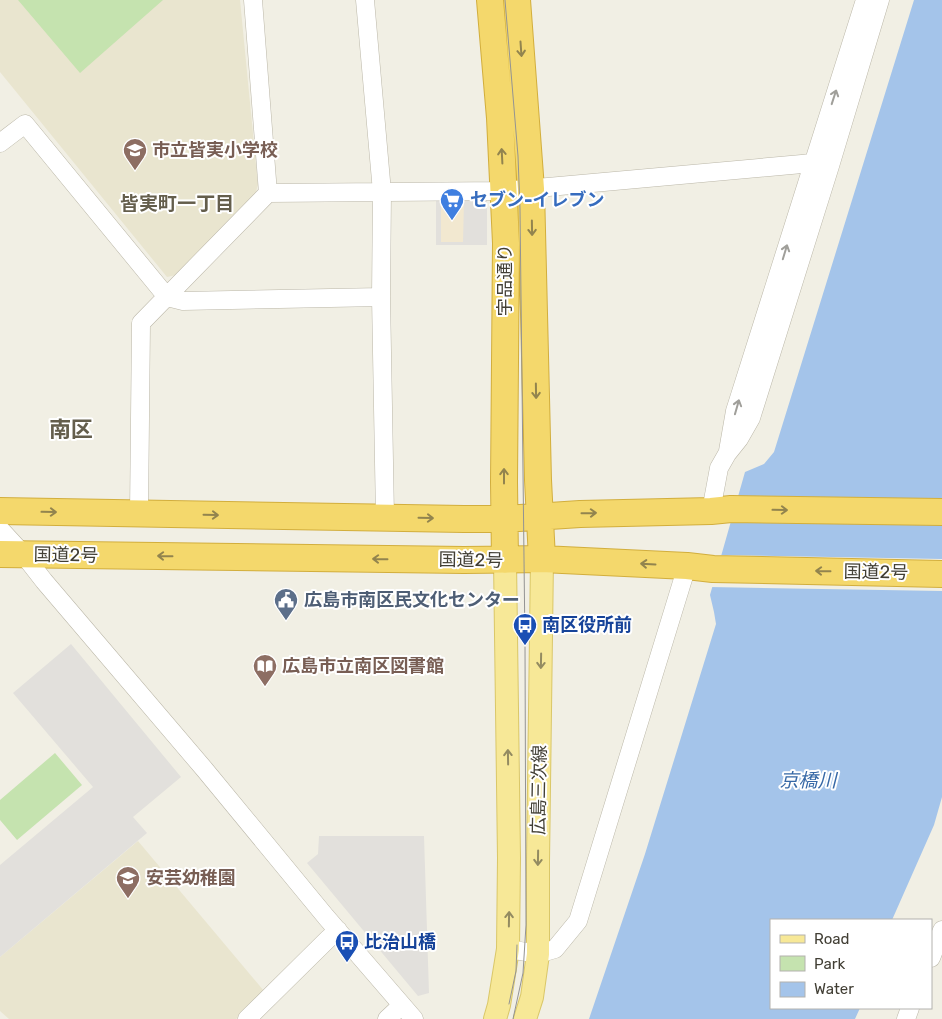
<svg xmlns="http://www.w3.org/2000/svg" width="942" height="1019" viewBox="0 0 942 1019" font-family="Rubik,'Noto Sans JP',sans-serif">
  <style>
    .commercial { fill: #f2e8d0 }
    .education { fill: #e9e5cf }
    .green { fill: #c5e3af }
    .parking { fill: #e2e0dc; fill-rule: evenodd }
    .water { fill: #a4c4ea }
    .pier { fill: #f1efe4 }
    .lines { fill: none; stroke-linecap: round; stroke-linejoin: round }
    .minor-casing { stroke: #bbb7a8; stroke-width: 19 }
    .major-casing { stroke: #dac768; stroke-width: 24 }
    .highway-casing { stroke: #d2ae3d; stroke-width: 28 }
    .minor { stroke: #fff; stroke-width: 18 }
    .major { stroke: #f7e897; stroke-width: 22 }
    .highway { stroke: #f4d86c; stroke-width: 26 }
    .tram { stroke: #939393; stroke-width: 1 }
    .oneway { stroke: #92844e }
    .oneway2 { stroke: #a09f9a }
    .oneway3 { stroke: #938b61 }
    .labels { text-anchor: middle; stroke-width: 4; stroke-linejoin: round; paint-order: stroke }
    .education-label { font-size: 18px; font-weight: bold; fill: #785e54; stroke: #fff; text-anchor: start }
    .shop-label { font-size: 18px; font-weight: bold; fill: #366cbe; stroke: #fff; text-anchor: start }
    .street-label { font-size: 18px; fill: #423f35; stroke: #fff }
    .service-label { font-size: 18px; font-weight: bold; fill: #4e5e75; stroke: #fff; text-anchor: start }
    .transit-label { font-size: 18px; font-weight: bold; fill: #164399; stroke: #fff; text-anchor: start }
    .neighbourhood-label { font-size: 19px; font-weight: bold; fill: #645e4c; stroke: #fff }
    .water-label { font-size: 19px; font-style: italic; fill: #3668a6; stroke: #fff }
    .district-label { font-size: 22px; font-weight: bold; fill: #645e4c; stroke: #fff }
  </style>
  <rect width="100%" height="100%" fill="#f1efe4"/>
  <!-- commercial -->
  <path class="commercial" d="M436,195H487V245H436Z"/>
  <!-- education -->
  <path class="education" d="M0,0H240L258,185L255,195L176,275L167,277L0,72Z
    M138,841L264,991L236,1019H9L0,1011V957Z"/>
  <!-- green -->
  <path class="green" d="M18,0H163L80,73Z
    M55,753L82,785L17,840L0,820V800Z"/>
  <!-- parking -->
  <path class="parking" d="M436,195H487V245H436ZM441,201H464L463,242H441Z
    M71,644L181,777L133,817L147,833L0,957V865L93,787L13,693Z
    M319,836H424L429,993L418,996L307,863L318,854Z"/>
  <!-- water -->
  <path class="water" d="M914,0H942V797L934,825L892,920H771V1008H860L855,1019H589L645,854L716,624L714,612L710,595L745,472L764,464L774,452Z"/>
  <!-- pier -->
  <path class="pier" d="M719,555L942,559V591L710,587Z"/>
  <g class="lines">
    <!-- minor casing -->
    <g class="minor-casing">
      <path id="minor" d="M365,0L382,192L381,297L385,517
        M0,143L25,124L167,297L183,301L381,297
        M268,193L504,191L813,163
        M728,451L735,411L865,0
        M711,511L719,468L727,454L739,439L751,418L830,166L880,0
        M139,514L141,323L268,193L253,0
        M0,529L23,554L44,581L205,770L326,917L414,1019
        M508,949L538,954L555,949L578,921L687,566
        M931,958L942,930
        M247,1019L328,939L338,930
        M387,1019L402,1005
        M906,1019L910,1008"/>
    </g>
    <!-- major casing -->
    <g class="major-casing">
      <path id="major" d="M495,1019L499,1005L508,949L509,858L505,560
        M525,1019L532,997L538,954V862L542,559"/>
    </g>
    <!-- highway casing -->
    <g class="highway-casing">
      <path id="highway" d="M490,0L500,118L506,243L504,482L505,560
        M517,0L531,189L538,480L542,559
        M0,511L464,519H504L580,514L711,511L731,509L942,512
        M0,554L464,560L542,559L687,566L713,569L942,574"/>
    </g>
    <!-- minor -->
    <use href="#minor" class="minor"/>
    <!-- major -->
    <use href="#major" class="major"/>
    <!-- highway -->
    <use href="#highway" class="highway"/>
    <!-- tram -->
    <path class="tram" d="M505,0L518,156L520,209L525,646L526,925L523,973L513,1019
      M509,1004L516,971L517,945"/>
  </g>
  <!-- one-way arrows -->
  <defs><path id="oneway-shaft" d="M-6 0H5M1.5-3L5.5 0L1.5 3" fill="none" stroke-width="1.6" stroke-linecap="round" stroke-linejoin="round" transform="scale(1.25)"/></defs>
  <g class="oneway">
    <use href="#oneway-shaft" transform="translate(521 49) rotate(86)"/>
    <use href="#oneway-shaft" transform="translate(502 156) rotate(-93)"/>
    <use href="#oneway-shaft" transform="translate(532 228) rotate(89)"/>
    <use href="#oneway-shaft" transform="translate(536 391) rotate(89)"/>
    <use href="#oneway-shaft" transform="translate(504 476) rotate(-90)"/>
    <use href="#oneway-shaft" transform="translate(780 510) rotate(1)"/>
    <use href="#oneway-shaft" transform="translate(49 512) rotate(1)"/>
    <use href="#oneway-shaft" transform="translate(589 513) rotate(-1)"/>
    <use href="#oneway-shaft" transform="translate(211 515) rotate(1)"/>
    <use href="#oneway-shaft" transform="translate(426 518) rotate(1)"/>
    <use href="#oneway-shaft" transform="translate(165 556) rotate(-179)"/>
    <use href="#oneway-shaft" transform="translate(380 559) rotate(-179)"/>
    <use href="#oneway-shaft" transform="translate(648 564) rotate(-177)"/>
    <use href="#oneway-shaft" transform="translate(823 571) rotate(-179)"/>
  </g>
  <g class="oneway2">
    <use href="#oneway-shaft" transform="translate(834 97) rotate(-72)"/>
    <use href="#oneway-shaft" transform="translate(785 252) rotate(-73)"/>
    <use href="#oneway-shaft" transform="translate(737 407) rotate(-74)"/>
  </g>
  <g class="oneway3">
    <use href="#oneway-shaft" transform="translate(541 661) rotate(91)"/>
    <use href="#oneway-shaft" transform="translate(508 757) rotate(-91)"/>
    <use href="#oneway-shaft" transform="translate(538 858) rotate(91)"/>
    <use href="#oneway-shaft" transform="translate(509 919) rotate(-89)"/>
  </g>
  <!-- icons -->
  <defs>
    <g id="school-pin" transform="scale(1.25)"><path d="M0 17L-7.5 6A9.5 9.5 0 1 1 7.5 6Z" fill="#8d6e63" stroke="#fff"/><path d="M0-5L7-2L0 1L-7-2ZM-4 1L0 2.5L4 1V4Q0 6-4 4Z" fill="#fff"/></g>
    <g id="supermarket-pin" transform="scale(1.25)"><path d="M0 17L-7.5 6A9.5 9.5 0 1 1 7.5 6Z" fill="#3f7fe0" stroke="#fff"/><path d="M-6-5.5h2.5l.6 2H6L4.5 2H-2.5L-4.4-4H-6ZM-1.5 3.2a1.3 1.3 0 1 0 .1 0ZM3 3.2a1.3 1.3 0 1 0 .1 0Z" fill="#fff"/></g>
    <g id="civic-pin" transform="scale(1.25)"><path d="M0 17L-7.5 6A9.5 9.5 0 1 1 7.5 6Z" fill="#5c6f8a" stroke="#fff"/><path d="M-.6-6.5H3V-4.5H.6V-3L4-1V1h2V6H-6V1h2V-1L-.6-3ZM-1.2 2.5V6h2.4V2.5Z" fill="#fff"/></g>
    <g id="bus-pin" transform="scale(1.25)"><path d="M0 17L-7.5 6A9.5 9.5 0 1 1 7.5 6Z" fill="#1a4fb4" stroke="#fff"/><path d="M-5-6H5V4H4V6H2V4H-2V6H-4V4H-5ZM-3.5-4V0h7V-4ZM-3.5 1.2v1.5H-2V1.2ZM2 1.2v1.5H3.5V1.2Z" fill="#fff"/></g>
    <g id="library-pin" transform="scale(1.25)"><path d="M0 17L-7.5 6A9.5 9.5 0 1 1 7.5 6Z" fill="#8d6e63" stroke="#fff"/><path d="M-6-4Q-3-5.5-.7-3.5V5Q-3 3-6 4ZM6-4Q3-5.5 .7-3.5V5Q3 3 6 4Z" fill="#fff"/></g>
  </defs>
  <g fill-rule="evenodd">
    <use href="#school-pin" x="135" y="150"/>
    <use href="#supermarket-pin" x="452" y="200"/>
    <use href="#civic-pin" x="286" y="600"/>
    <use href="#bus-pin" x="525" y="625"/>
    <use href="#library-pin" x="265" y="666"/>
    <use href="#school-pin" x="128" y="878"/>
    <use href="#bus-pin" x="347" y="942"/>
  </g>
  <g class="labels">
    <!-- education labels -->
    <g class="education-label">
      <text x="152" y="156">市立皆実小学校</text>
      <text x="282" y="672">広島市立南区図書館</text>
      <text x="146" y="884">安芸幼稚園</text>
    </g>
    <!-- shop labels -->
    <g class="shop-label">
      <text x="470" y="206">セブン-イレブン</text>
    </g>
    <!-- street labels -->
    <g class="street-label">
      <text transform="translate(505 280) rotate(-90)" y="6">宇品通り</text>
      <text transform="translate(66 555) rotate(1)" y="6">国道2号</text>
      <text transform="translate(471 560) rotate(1)" y="6">国道2号</text>
      <text transform="translate(876 572) rotate(1)" y="6">国道2号</text>
      <text transform="translate(539 790) rotate(-89)" y="6">広島三次線</text>
    </g>
    <!-- service labels -->
    <g class="service-label">
      <text x="304" y="606">広島市南区民文化センター</text>
    </g>
    <!-- transit labels -->
    <g class="transit-label">
      <text x="542" y="631">南区役所前</text>
      <text x="364" y="948">比治山橋</text>
    </g>
    <!-- neighbourhood labels -->
    <g class="neighbourhood-label">
      <text x="177" y="210">皆実町一丁目</text>
    </g>
    <!-- water labels -->
    <g class="water-label">
      <text x="808" y="787">京橋川</text>
    </g>
    <!-- district labels -->
    <g class="district-label">
      <text x="71" y="437">南区</text>
    </g>
  </g>
  <!-- legend -->
  <rect x="770" y="919" width="162" height="90" fill="#ffffff" stroke="#b3b2ae"/>
  <rect x="780" y="935" width="25" height="8" fill="#f7e897" stroke="#b3b2ae"/>
  <text x="814" y="944" font-size="15" fill="#423f35">Road</text>
  <rect x="780" y="956" width="25" height="15" fill="#c5e3af" stroke="#b3b2ae"/>
  <text x="814" y="969" font-size="15" fill="#423f35">Park</text>
  <rect x="780" y="982" width="25" height="15" fill="#a4c4ea" stroke="#b3b2ae"/>
  <text x="814" y="994" font-size="15" fill="#423f35">Water</text>
</svg>
